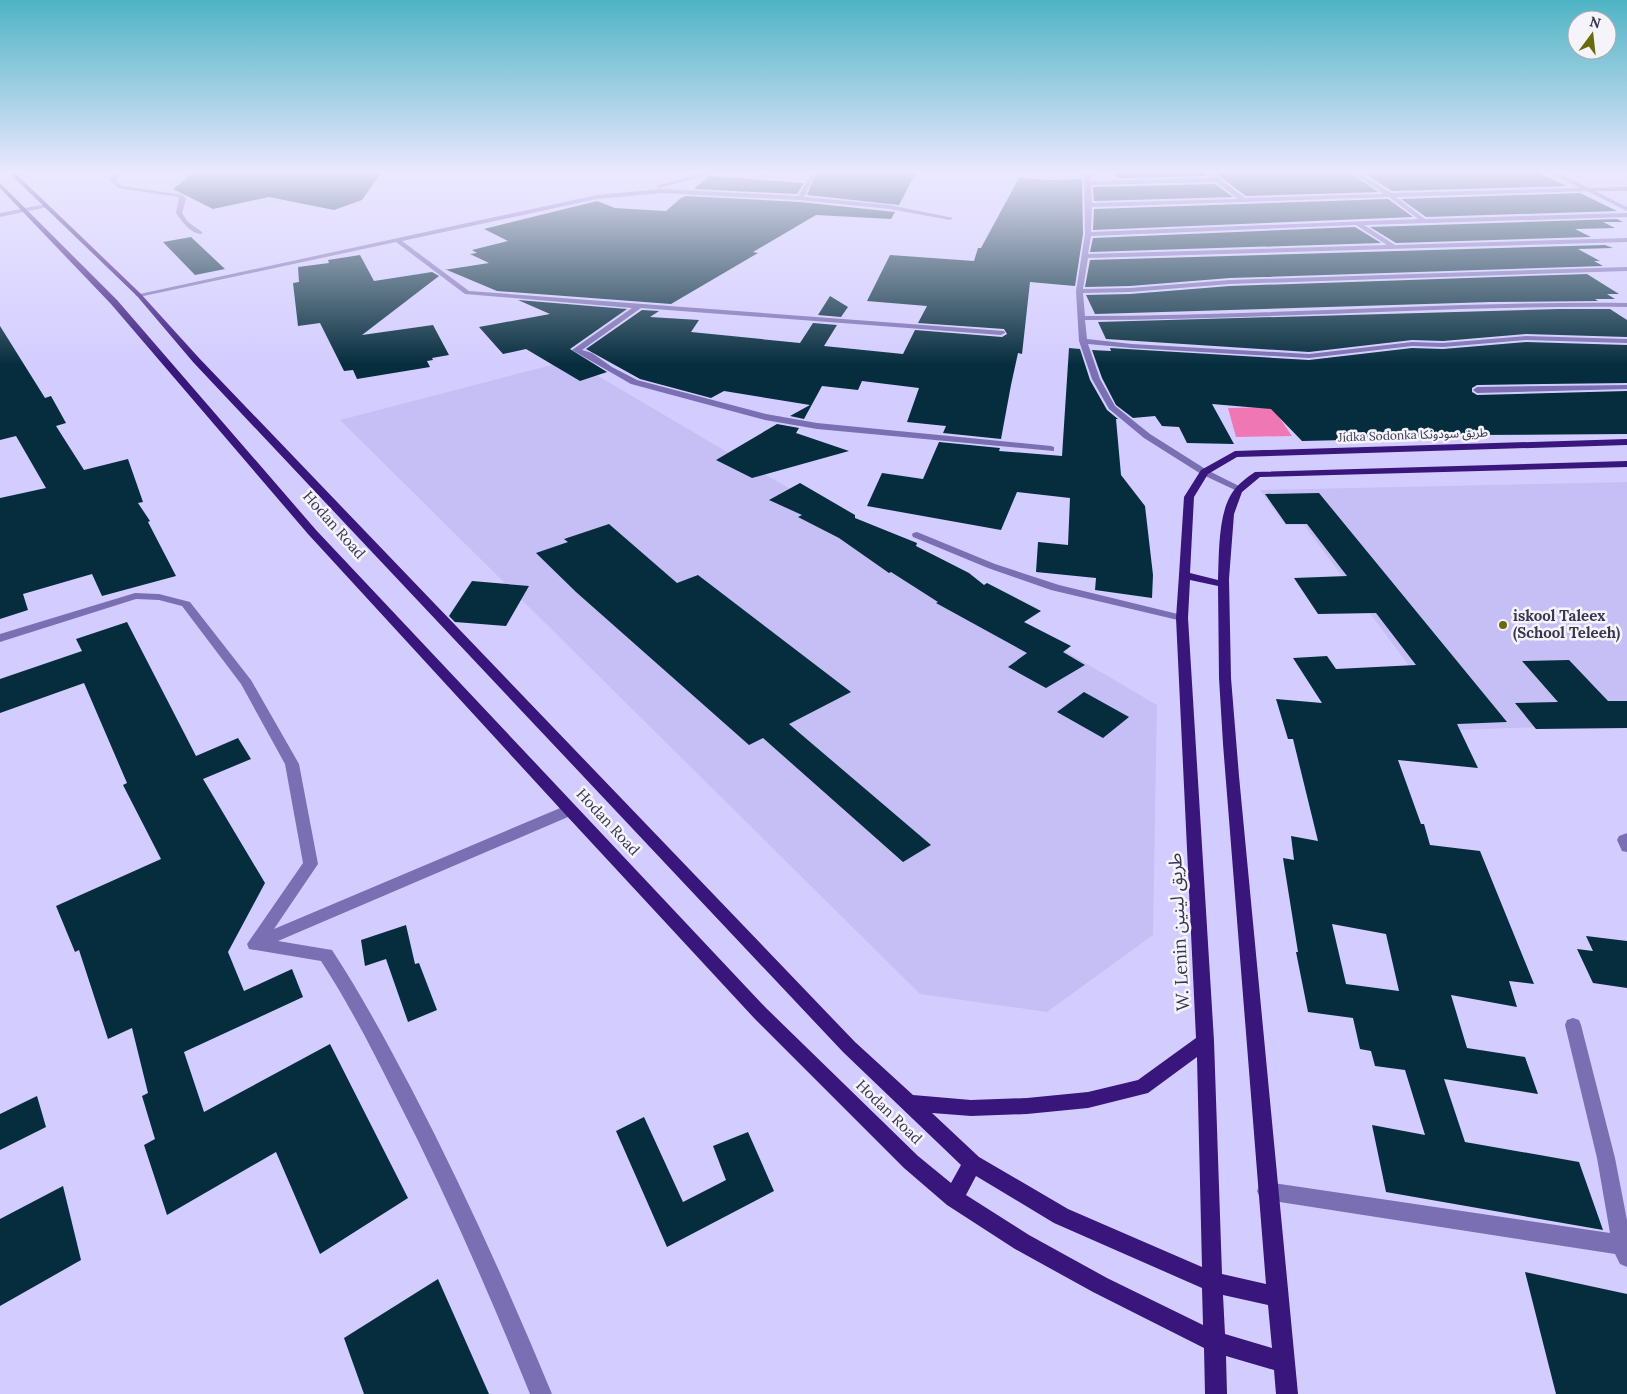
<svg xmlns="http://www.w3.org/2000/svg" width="1627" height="1394" viewBox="0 0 1627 1394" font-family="Lora,'Noto Sans Arabic',serif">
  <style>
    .built { fill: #c6bff5 }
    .green { fill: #ef77b4 }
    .building { fill: #052d3d; fill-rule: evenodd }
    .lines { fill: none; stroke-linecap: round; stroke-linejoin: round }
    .minor { fill: #7a6fb3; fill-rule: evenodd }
    .major { fill: #38167b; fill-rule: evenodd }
    .poi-dot { fill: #6a6b0a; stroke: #f5f4fb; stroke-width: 2 }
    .labels { text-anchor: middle; stroke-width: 5; stroke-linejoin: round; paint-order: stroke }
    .far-street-label { font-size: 12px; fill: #39364f; stroke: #f5f4fb }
    .street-label { font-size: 15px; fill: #39364f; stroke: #f5f4fb }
    .poi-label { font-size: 15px; font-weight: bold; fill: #39364f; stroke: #f5f4fb; text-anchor: start }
    .near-street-label { font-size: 18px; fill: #39364f; stroke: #f5f4fb }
  </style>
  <rect width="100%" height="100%" fill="#d3cdff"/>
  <!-- built -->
  <path class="built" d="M571,360L1157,705L1153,935L1047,1012L920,994L340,420Z
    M1627,482V724L1457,730L1304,525H1285L1260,490Z"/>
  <!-- green -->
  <path class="green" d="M1272,407L1292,436L1236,437L1228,408Z"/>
  <!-- building -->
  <path class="building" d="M383,170L362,200L334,210L269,197L213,209L173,189L196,171Z
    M820,170L841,172V170H917L899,205L807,195L815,176Z
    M1110,170H1199L1206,176L1119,178Z
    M1211,170H1346L1378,192L1246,196Z
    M1359,170H1533L1566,186L1392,191Z
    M709,176L804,183L797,194L694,189Z
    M1019,178L1049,180L1082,179L1083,234L1075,286L1030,282L1022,354L1018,353L1011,385L1001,439L943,433L946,426L907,422L919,388L862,381L858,390L822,386L804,419L790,416L810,405L724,391L711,398L640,379L586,349L642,310L659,311L650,317L699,320L691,332L800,343L813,323L837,325L824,346L903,354L915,330L1002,337L1007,334L1004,329L918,323L927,306L867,301L890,255L974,261L978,248H981Z
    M1215,184L1233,197L1094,201L1093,187Z
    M1580,193L1617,211L1426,217L1401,199Z
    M686,196L800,202L895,212L891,219L816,215L753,252L758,253L671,304L497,291L447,270H444L489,263L470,254L477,253L472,250L508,241L484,229L597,201L615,208L666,211L681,198Z
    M1388,199L1413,217L1093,230L1094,209Z
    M1617,219L1623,222H1603L1615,228L1575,229L1591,237L1396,243L1370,227Z
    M1355,227L1381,243L1090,252L1093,238Z
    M191,237L225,269L195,275L163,242Z
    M1605,245L1613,248L1578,249L1600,261H1594L1603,266L1230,278L1130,286L1085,287L1090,260Z
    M360,255L374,281L432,272L439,276L362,335L433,325L449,355L432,358L433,360L427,361L430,367L357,379L353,370L344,371L320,323L298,326L293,283L299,282L298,267L329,263L328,260Z
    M1587,274L1619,294H1607L1615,299H1595L1598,301L1491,302L1095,314L1086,295L1130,294L1230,286Z
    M830,296L848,307L841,317L818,315Z
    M518,300L627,309L570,349L607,372L580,381L526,349L503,354L479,327L550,314Z
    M1559,309H1610L1627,320V337L1526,334L1443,341L1412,340L1309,352L1106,339L1098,322Z
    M0,326L45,398L51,396L66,423L56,426L84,470L128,459L143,502L138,503L150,521L148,522L176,576L102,596L92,574L23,594L28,610L0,619V498L46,488L16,436L0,440Z
    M1526,342L1627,345V383L1477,385L1472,388V392L1477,395L1627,391V434L1466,435L1469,438L1390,437L1391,439L1302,441L1271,409L1212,404L1234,444L1187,443L1179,427L1162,426L1155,416L1133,418L1116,405L1102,378L1092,350L1111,351L1110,348L1309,360L1412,348L1443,349Z
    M1069,348L1080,349L1090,380L1107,410L1118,419H1116L1121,475L1145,506L1153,575L1152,598L1095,590L1096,578L1036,572L1038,542L1068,545L1070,498L1017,492L1001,530L867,506L882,473L923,479L939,442L1000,448L999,451L1062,456Z
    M777,424L799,428L796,433L849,451L752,478L716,460Z
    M800,483L855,515V518L917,543L916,546L969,573L984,585L987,583L1041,611L1024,622L1071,646L1063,652L1085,665L1046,688L1008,667L1027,653L936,603L938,602L891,572L889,573L839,538L798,517L802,515L769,500Z
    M1319,493L1507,722L1457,724L1478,768L1398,760L1421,824H1424L1430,845L1480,851L1534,984L1509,981L1517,1007L1451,995L1467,1048L1525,1057L1538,1094L1444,1079L1465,1142L1579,1162L1603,1230L1386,1192L1372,1125L1425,1135L1405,1070L1375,1066L1371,1051L1360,1049L1353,1018L1308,1012L1296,952H1298L1283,858L1294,860L1291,836L1318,841L1293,739H1288L1276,699L1322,703L1293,658L1327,656L1336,669L1416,665L1376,613L1318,614L1294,578L1347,576L1307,524H1286L1265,494ZM1332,924L1386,934L1399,991L1346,984Z
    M609,524L677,583L698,575L851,692L789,724L931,845L903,862L763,738L749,745L576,592L536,553L568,542L564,539Z
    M472,581L529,586L506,626L455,622L449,616Z
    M127,622L196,756L238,738L251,759L203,779L265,883L228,952L244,991L292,969L303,997L184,1052L204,1112L330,1044L408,1198L320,1254L276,1152L167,1215L144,1145L155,1139L142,1096L148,1093L132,1028L108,1039L79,950L75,952L56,906L161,859L123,785L127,783L84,683L0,713V679L82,651L76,639Z
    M1569,660L1608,701H1627V728L1536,729L1515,703L1558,702L1522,661Z
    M1084,692L1129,717L1103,738L1057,712Z
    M406,925L415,964L419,963L437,1010L408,1022L386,959L365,966L361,940Z
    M1586,936L1627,941V988L1593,983L1577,949L1593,951Z
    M37,1096L46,1127L0,1150V1114Z
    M644,1117L683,1202L726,1180L713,1146L748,1132L774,1191L667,1247L616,1131Z
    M63,1186L81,1260L0,1306V1219Z
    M1525,1272L1627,1294V1394H1556Z
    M438,1279L489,1394H364L344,1338Z"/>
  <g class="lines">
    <!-- minor -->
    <path class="minor" d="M117,170H123L116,180L122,186L183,195L186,199L182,213L188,222L202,232V234C191,234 182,222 176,213L179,197L118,188L110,180Z
      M715,170H725L659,188L656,186Z
      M1084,170H1090V181L1212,178L1201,170H1208L1245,198L1384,194L1348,170H1355L1391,193L1580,188L1544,170H1551L1589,188L1627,187V191H1595L1627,207V211L1587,191L1396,197L1425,219L1627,213V217L1364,225L1395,245L1627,238V242L1088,258L1083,289L1130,288L1230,280L1627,267V271L1230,284L1130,292L1083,293L1085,316C1266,316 1446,301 1627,303V307C1446,305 1266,320 1085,320L1087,339L1132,344L1309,354L1412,342L1443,343L1526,336L1627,339V343L1526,340L1443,347L1412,346L1309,358L1132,348L1088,344L1100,379L1115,406L1150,434L1207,470L1243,488L1238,491L1235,490L1201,474L1144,438L1109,409L1092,379L1079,341L1076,291L1085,234ZM1216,182L1238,199L1092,203L1091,185ZM1389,197L1418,219L1091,232L1092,207ZM1356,225L1387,245L1088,254L1091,236Z
      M811,175L814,177L804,197L890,205L953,218L950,220L890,209L800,200L662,193L597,199L402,241L469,291L1004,331L1005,333L1001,335L641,308L582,350L592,353L612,367L637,380L766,414L817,423L1051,446L1054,447V451L817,429L765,420L631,384L572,350L632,308L465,294L396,242L139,297L135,295L597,195L662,189L798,196Z
      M46,204L48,207L0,217V213Z
      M1627,385V389L1477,393L1473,390L1477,387Z
      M917,532L995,564L1059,585L1186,616L1188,618L1182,621L1051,590L988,568L913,537L912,535L913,533Z
      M135,593L159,594L190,602L251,680L299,764L318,864L274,929L565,806H575L577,810L575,814L278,941L332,950C361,994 386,1041 411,1088C463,1188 509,1290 552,1394H530C489,1293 446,1194 396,1097C373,1051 349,1004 321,961L249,949L247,944L303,863L285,764L241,684L182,606L159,600L136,599L0,642V634Z
      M1627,833V852L1622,851L1617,840L1619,836Z
      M1573,1018L1579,1020L1581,1025L1615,1158L1627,1220V1267L1620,1264L1615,1254L1267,1200L1260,1198L1257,1191L1260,1184L1267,1182L1610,1233L1597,1158L1565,1025L1567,1020Z"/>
    <!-- major -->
    <path class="major" d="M6,170H12L141,294L199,358L855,1042L913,1095L971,1100L1027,1098L1088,1092L1138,1080L1196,1038L1176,618L1179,575L1184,497L1201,470L1235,451L1627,439V445L1237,457L1208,474L1194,497L1190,573L1218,580C1219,555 1218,514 1232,493C1238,484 1246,478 1255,472L1627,461V467L1260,477L1242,492L1234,514L1229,579L1231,678L1239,776L1298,1394H1276L1274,1370L1226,1356L1227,1394H1205L1204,1348L1093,1292L1015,1249L947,1205L904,1168L754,1018L565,814L308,534L111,304L0,188V183L117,300L316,530L766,1008L918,1156L951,1183L961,1165L843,1052L193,362L137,296ZM1190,580L1218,586L1219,678L1223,744L1266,1284L1222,1274L1214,1041L1188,618ZM1197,1057L1202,1267L1068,1209L979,1157L932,1113L971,1116L1027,1114L1088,1108L1148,1093ZM976,1176L1054,1223L1202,1288L1203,1325L1107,1278L1029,1235L966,1195ZM1223,1295L1268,1305L1272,1348L1225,1334Z"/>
  </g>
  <!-- sky -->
  <linearGradient id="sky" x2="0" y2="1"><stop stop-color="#4eb4c4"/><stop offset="0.47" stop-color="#ebe8ff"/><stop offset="1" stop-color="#ebe8ff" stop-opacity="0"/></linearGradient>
  <rect width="1627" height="365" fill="url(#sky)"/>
  <!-- markers -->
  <circle class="poi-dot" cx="1503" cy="625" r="5"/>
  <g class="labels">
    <!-- far-street labels -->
    <g class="far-street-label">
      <text transform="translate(1413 435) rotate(-2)" y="4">Jidka Sodonka طريق سودونكا</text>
    </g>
    <!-- street labels -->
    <g class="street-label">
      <text transform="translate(334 525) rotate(48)" y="5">Hodan Road</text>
      <text transform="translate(608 822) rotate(47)" y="5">Hodan Road</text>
      <text transform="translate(889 1112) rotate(44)" y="5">Hodan Road</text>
    </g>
    <!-- poi labels -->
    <g class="poi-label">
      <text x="1513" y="621">iskool Taleex<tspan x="1513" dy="17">(School Teleeh)</tspan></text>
    </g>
    <!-- near-street labels -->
    <g class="near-street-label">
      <text transform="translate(1179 932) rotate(-93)" y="6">W. Lenin طريق لينين</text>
    </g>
  </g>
  <!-- north arrow -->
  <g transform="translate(1592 35) rotate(15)"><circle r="24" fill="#f5f4fb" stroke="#aaa8b6"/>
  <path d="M0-4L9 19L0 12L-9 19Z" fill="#6a6b0a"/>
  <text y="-8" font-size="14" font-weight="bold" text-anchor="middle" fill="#39364f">N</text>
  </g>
</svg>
